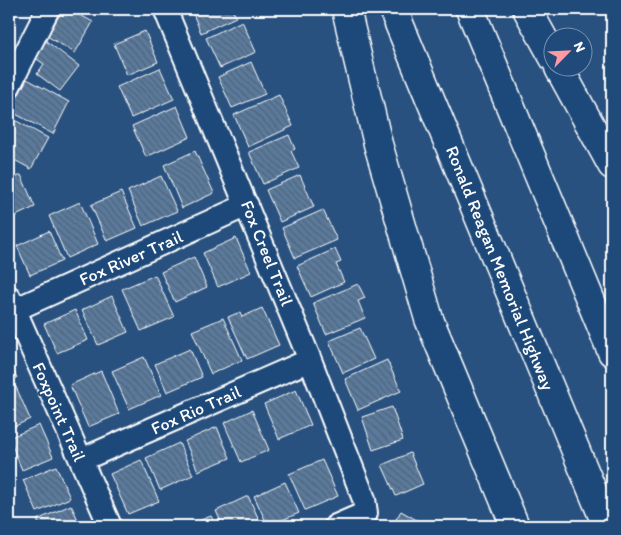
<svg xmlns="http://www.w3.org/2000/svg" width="621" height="535" viewBox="0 0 621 535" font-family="Itim,sans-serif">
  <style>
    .building { fill: url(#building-back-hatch); stroke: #fff }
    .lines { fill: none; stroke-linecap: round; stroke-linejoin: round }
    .minor-casing { stroke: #fff; stroke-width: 26 }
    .highway-casing { stroke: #fff; stroke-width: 31 }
    .minor { stroke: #1f4a7a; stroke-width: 22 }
    .highway { stroke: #1f4a7a; stroke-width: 28 }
    .labels { text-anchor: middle; stroke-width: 4; stroke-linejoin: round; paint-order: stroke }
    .street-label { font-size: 18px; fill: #fff; stroke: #1f4a7a }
  </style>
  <defs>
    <pattern id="building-back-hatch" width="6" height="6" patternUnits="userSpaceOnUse" patternTransform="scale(1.25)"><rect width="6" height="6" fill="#5a7a9d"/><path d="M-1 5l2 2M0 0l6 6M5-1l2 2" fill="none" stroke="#536374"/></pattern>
  </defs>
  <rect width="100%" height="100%" fill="#28517f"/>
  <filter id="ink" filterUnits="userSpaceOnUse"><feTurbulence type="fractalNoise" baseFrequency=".02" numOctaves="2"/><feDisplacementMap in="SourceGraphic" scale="10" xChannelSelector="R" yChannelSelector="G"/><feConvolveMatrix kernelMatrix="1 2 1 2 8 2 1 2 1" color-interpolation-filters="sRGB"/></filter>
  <g filter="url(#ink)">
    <!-- building -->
    <path class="building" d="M63,9H69L93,22L75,53L47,36Z
      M191,9H232L236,17L201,33Z
      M242,21L256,52L220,68L206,38Z
      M145,31L158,62L127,75L114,44Z
      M46,41L79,66L60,91L37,74L44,64L34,57Z
      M251,62L265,94L232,108L218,77Z
      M160,68L174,99L131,118L117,87Z
      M27,79L69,102L53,134L10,111Z
      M279,95L293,126L248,147L234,115Z
      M177,106L190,137L146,157L132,126Z
      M9,117L48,138L31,169L9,157Z
      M289,135L295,149L291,151L299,168L263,184L249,152Z
      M195,151L214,193L182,208L164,165Z
      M21,175L35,207L9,219V181Z
      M300,175L314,207L280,222L266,190Z
      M161,176L177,211L143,226L128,191Z
      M121,192L137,228L107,241L91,205Z
      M80,202L98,244L67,258L49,216Z
      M323,210L337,240L295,258L282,228Z
      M49,231L62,261L30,275L17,246Z
      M236,238L251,272L218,287L203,253Z
      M335,249L341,262L336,264L344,282L311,297L297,266Z
      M194,257L207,287L175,302L161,272Z
      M155,275L174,317L141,331L122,289Z
      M358,284L365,298L358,301L365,318L326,334L313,303Z
      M112,296L128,332L98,345L82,310Z
      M262,308L279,345L247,359L228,317L240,312L242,317Z
      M75,310L88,340L57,353L44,324Z
      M223,318L242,360L211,374L192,331Z
      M360,328L374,359L343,373L329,341Z
      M190,349L202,377L167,392L155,364Z
      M144,357L161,395L129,409L112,371Z
      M9,359L17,378L9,382Z
      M387,360L401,391L358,410L345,379Z
      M101,371L119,414L88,427L70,385Z
      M16,387L30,419L9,429V390Z
      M296,390L311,425L279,439L264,404Z
      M392,407L403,440L373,450L362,417Z
      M252,410L269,450L241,462L224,423Z
      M39,425L53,457L22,470L9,438Z
      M217,427L230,458L198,471L185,441Z
      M179,443L193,475L160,490L146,458Z
      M410,453L423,484L396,496L382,465Z
      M141,460L159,501L128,514L110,474Z
      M322,460L338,496L305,510L289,474Z
      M56,466L70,498L37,512L23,480Z
      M285,482L299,513L268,526L254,496Z
      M248,496L262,526H223L216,511Z
      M71,505L81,526H40L37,520Z
      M401,511L427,526H392Z
      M211,516L216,526H186Z"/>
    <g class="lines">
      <!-- minor casing -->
      <g class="minor-casing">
        <path id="minor" d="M165,9L310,360L364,499L366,513L336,526
          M9,86L48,9
          M9,297L110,526
          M14,310L247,205
          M81,460L310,360"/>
      </g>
      <!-- highway casing -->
      <g class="highway-casing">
        <path id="highway" d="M346,9L378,144L429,319L515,526
          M393,9L607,526
          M470,9L612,352
          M527,9L554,58
          M559,68L612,165"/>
      </g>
      <!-- minor -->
      <use href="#minor" class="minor"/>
      <!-- highway -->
      <use href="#highway" class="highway"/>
    </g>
  </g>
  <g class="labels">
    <!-- street labels -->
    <g class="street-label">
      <text transform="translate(267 253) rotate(68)" y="6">Fox Creel Trail</text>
      <text transform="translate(131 258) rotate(-24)" y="6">Fox River Trail</text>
      <text transform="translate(500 268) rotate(68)" y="6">Ronald Reagan Memorial Highway</text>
      <text transform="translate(196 410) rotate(-24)" y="6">Fox Rio Trail</text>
      <text transform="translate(59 412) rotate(66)" y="6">Foxpoint Trail</text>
    </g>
  </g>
  <!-- margin -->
  <rect width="621" height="535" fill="none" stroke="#1f4a7a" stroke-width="30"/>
  <rect x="15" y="15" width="591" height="505" fill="none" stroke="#fff" stroke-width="2" filter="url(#ink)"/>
  <!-- north arrow -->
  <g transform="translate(568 52) rotate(66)"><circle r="24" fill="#1f4a7a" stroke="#7992af"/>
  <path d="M0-4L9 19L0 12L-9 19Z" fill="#ff9aa2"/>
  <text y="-8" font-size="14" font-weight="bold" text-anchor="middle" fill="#ffffff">N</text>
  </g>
</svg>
